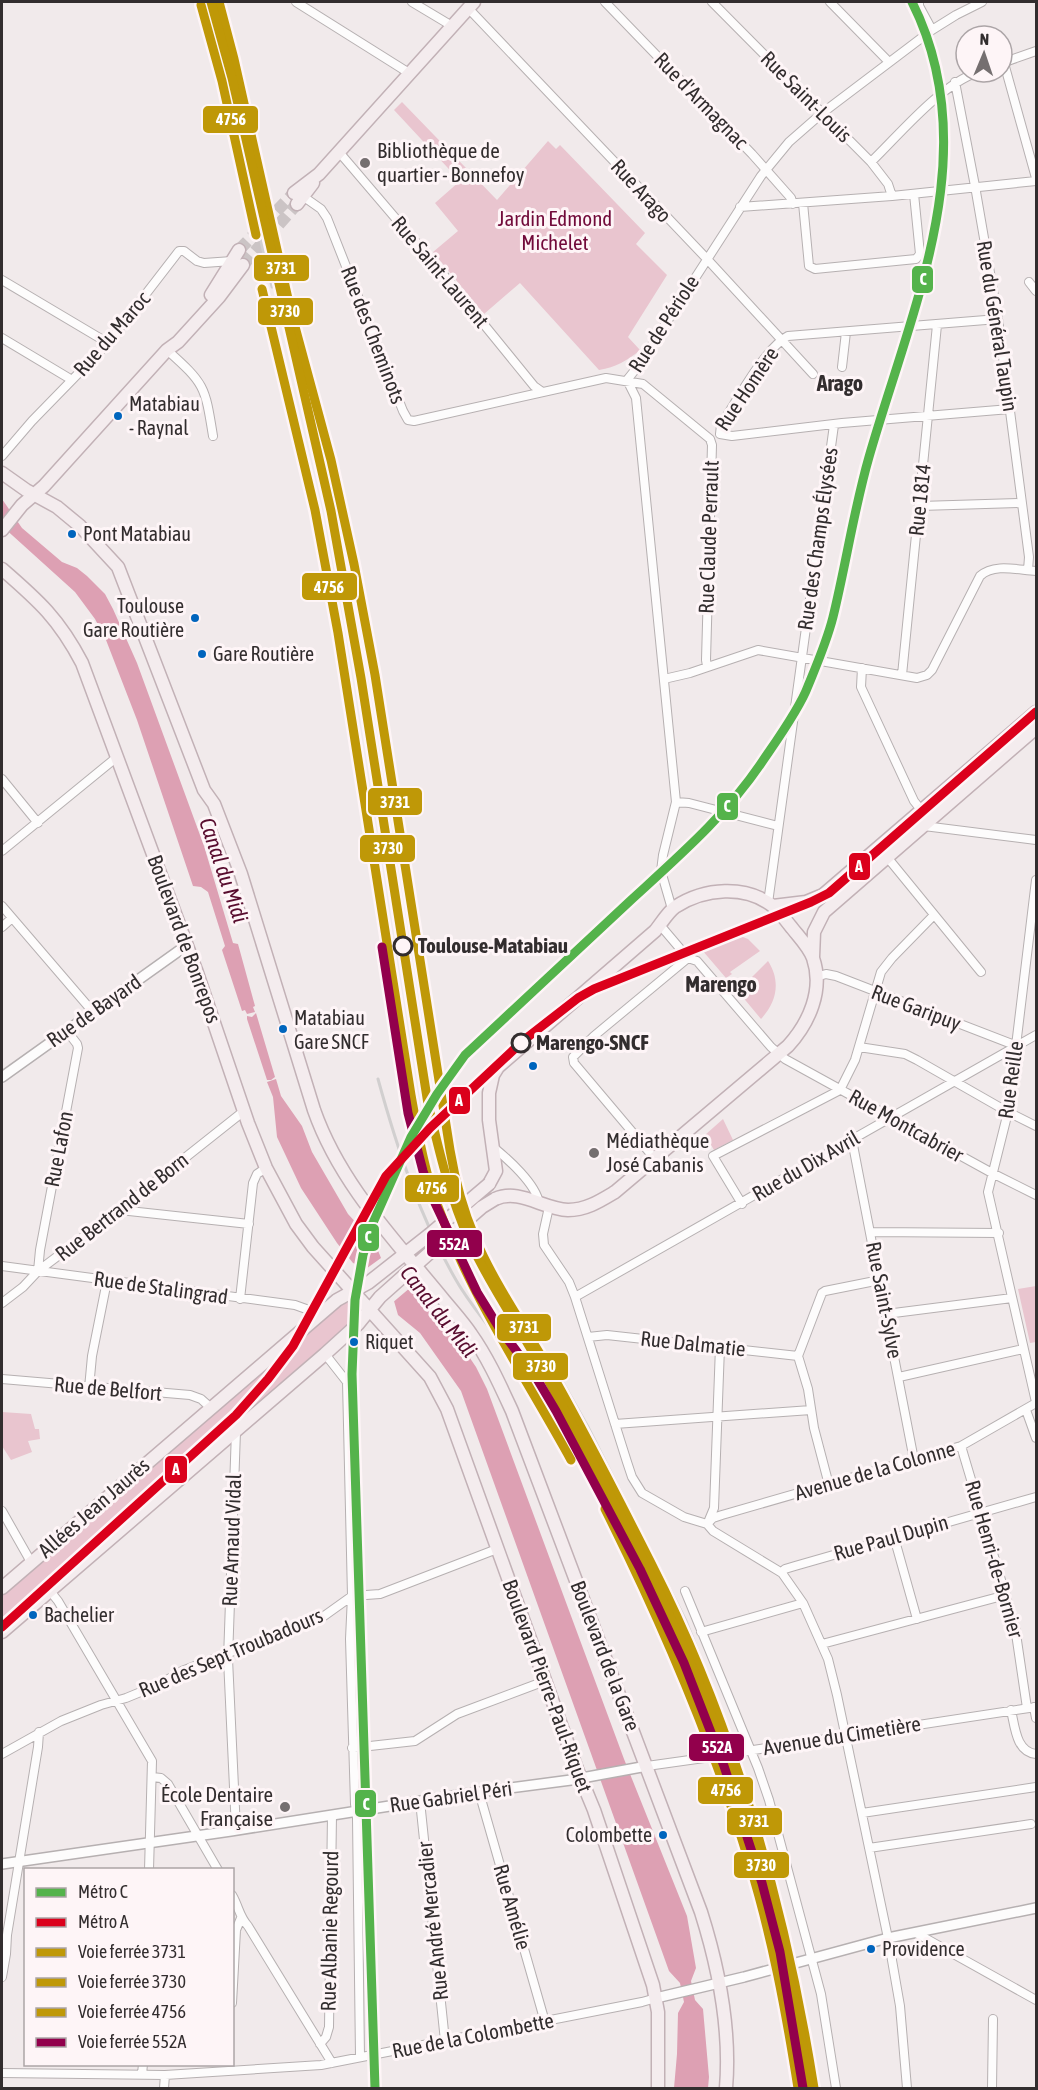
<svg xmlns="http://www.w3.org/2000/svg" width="1038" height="2090" viewBox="0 0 1038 2090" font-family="'Asap Condensed',sans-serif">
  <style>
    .green { fill: #e9c5cf }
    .water { fill: #dda0b3 }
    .pier { fill: #f1eaeb }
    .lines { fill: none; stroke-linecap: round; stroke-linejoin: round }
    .primary-tunnel { stroke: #cbc4c5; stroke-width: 12; stroke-dasharray: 12 6; stroke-linecap: butt }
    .minor-casing { stroke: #b6b0b1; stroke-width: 10 }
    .tertiary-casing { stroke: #b6b0b1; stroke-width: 12 }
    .primary-casing { stroke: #c2b1b6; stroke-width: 15 }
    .minor { stroke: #fdfcfc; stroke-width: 8 }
    .tertiary { stroke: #fdfcfc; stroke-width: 9 }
    .primary { stroke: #f4ecee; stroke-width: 12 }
    .rail { stroke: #d1cfcf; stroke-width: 3 }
    .minor-bridge-casing { stroke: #b6b0b1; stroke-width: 10; stroke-linecap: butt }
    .primary-bridge-casing { stroke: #c2b1b6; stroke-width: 15; stroke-linecap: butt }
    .minor-bridge { stroke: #fdfcfc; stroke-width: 8 }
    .primary-bridge { stroke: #f4ecee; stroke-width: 12 }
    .rail-1-casing { stroke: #fef5f7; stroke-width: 14 }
    .rail-2-casing { stroke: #fef5f7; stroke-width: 14 }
    .rail-3-casing { stroke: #fef5f7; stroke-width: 14 }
    .rail-4-casing { stroke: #fef5f7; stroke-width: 14 }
    .rail-1 { stroke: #bf9807; stroke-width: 9 }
    .rail-2 { stroke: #bf9807; stroke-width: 9 }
    .rail-3 { stroke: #bf9807; stroke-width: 9 }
    .rail-4 { stroke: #92004c; stroke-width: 9 }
    .metro-1-casing { stroke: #fef5f7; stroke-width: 14 }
    .metro-2-casing { stroke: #fef5f7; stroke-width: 14 }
    .metro-1 { stroke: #54b34b; stroke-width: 9 }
    .metro-2 { stroke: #db001b; stroke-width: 9 }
    .poi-dot { fill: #756f70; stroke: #fef5f7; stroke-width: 2 }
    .bus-dot { fill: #0065bd; stroke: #fef5f7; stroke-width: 2 }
    .stop-dot { fill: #fef5f7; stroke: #322d2e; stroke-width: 3 }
    .labels { text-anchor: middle; stroke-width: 6; stroke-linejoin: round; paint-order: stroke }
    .bus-label { font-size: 20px; fill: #322d2e; stroke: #fef5f7; text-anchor: start }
    .street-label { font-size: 21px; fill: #322d2e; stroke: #fef5f7 }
    .poi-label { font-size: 21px; fill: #322d2e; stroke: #fef5f7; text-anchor: start }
    .park-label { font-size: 21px; fill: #710a3a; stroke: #fef5f7 }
    .stop-label { font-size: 21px; font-weight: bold; fill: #322d2e; stroke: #fef5f7; text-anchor: start }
    .neighbourhood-label { font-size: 22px; font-weight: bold; fill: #322d2e; stroke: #fef5f7 }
    .water-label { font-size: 22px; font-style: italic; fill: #580c2e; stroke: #fef5f7 }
    .line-badge { stroke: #fef5f7; stroke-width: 2 }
    .badge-label { font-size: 16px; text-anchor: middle; font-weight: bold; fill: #fff }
  </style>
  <rect width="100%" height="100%" fill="#f1eaeb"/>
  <!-- green -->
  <path class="green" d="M402,102L497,200L548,141L556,149L560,145L645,233L636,244L667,275L628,337L640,350C627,361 616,367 599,370L520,283L484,314L433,252L458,231L435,203L460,181L394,110Z
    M730,932L748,939L760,951L730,972L732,974L726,978L696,943L715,933Z
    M768,961C781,981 777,1002 761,1019L736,989L741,984L743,986Z
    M723,1119L733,1140L714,1150L705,1135Z
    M1036,1286V1342L1030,1343L1018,1289Z
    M351,1302L357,1311L347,1326L246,1416L2,1627V1594L331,1310L344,1303Z
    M2,1412L31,1414L35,1429H39L40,1439L28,1441L32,1452L11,1460L2,1446Z"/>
  <!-- water -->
  <path class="water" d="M2,499L22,528L62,562L77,568L87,576L105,594L113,609L137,663L204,846L233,943L238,944L255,1006L253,1007L255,1012L247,1014L245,1010L242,1011L222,950L225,946L208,892L201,887L193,886L137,720L106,640L95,619L75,592L2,526Z
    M256,1013L275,1077L271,1080H267L247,1019V1016L252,1017Z
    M276,1079L281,1096L302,1126L312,1152L348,1214L375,1243L381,1258L407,1289L420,1295L457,1339L476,1367L487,1389L624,1759L687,1916L696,1968L691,1981L695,2000L703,2009L709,2077L708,2088H674L677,2054L678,2013L684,2002L680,1983L669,1971L461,1391L420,1333L398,1315L394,1301L367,1269L353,1263L337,1243L301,1188L277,1137L273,1097L267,1082Z"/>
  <!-- pier -->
  <path class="pier" d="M383,1254L409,1286L411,1287L391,1304L363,1271L381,1258Z"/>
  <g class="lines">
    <!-- primary-tunnel -->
    <path class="primary-tunnel" d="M239,250L294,193
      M243,265L297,204"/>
    <!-- minor casing -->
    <g class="minor-casing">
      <path id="minor" d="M296,2L409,73
        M412,2L452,26
        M605,2L752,154L791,198L793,204
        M712,2L871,162L888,184L892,196
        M830,2L889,62
        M919,2V6L932,30
        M468,8L707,259L813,374
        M1002,63L1036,51
        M1004,63L1036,178
        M955,82L975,186L998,319L1029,557L1028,570
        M339,152L438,268L534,386L541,391
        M871,162C900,134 940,85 978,72
        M304,193V197L321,209L327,218L403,411L408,420L414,421L606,378L643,384L710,439L712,445L706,660L707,666
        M803,203L809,266L815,269L916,259L920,254L914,194
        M740,207L892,196L1036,181
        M2,280L108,343
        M1029,282L1036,291
        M2,338L72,380
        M167,350C205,384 205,386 213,436
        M842,367L846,332
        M627,380L636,398L676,802L663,855L661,871L672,909
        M627,380L639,365L761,176L789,142L821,114L932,30L956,15L982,2
        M720,434L721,425C737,401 764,349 788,336L998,319
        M720,434L732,436L842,423L1010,409
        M2,456L32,421L108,343L179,251H184L197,261L204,263L232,261
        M920,506L1022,503
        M862,668L861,687L914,801L922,811
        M902,675L937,325
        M664,679L690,673L758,650L917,678L927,675L932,670L980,576C994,563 1018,570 1036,571
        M2,779L38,823
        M676,802L689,803L778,826
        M924,826L1036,840
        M2,851L117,757
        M887,857L981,972
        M1036,880L1008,1112L988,1192L1036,1402
        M768,903L834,425
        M2,906L93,1012
        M660,925L688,958L697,961L771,1047L785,1059L992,1173L1036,1195
        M2,927L12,918
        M816,977L826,974L836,976L1017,1046
        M859,1047L905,1054L917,1060L1008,1112L1036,1126
        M840,1090L855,1060L881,972L892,958L934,915
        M852,1140L914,1460
        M493,1147C508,1159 536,1184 539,1203
        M655,1159L574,1063L573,1057L594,1036L688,958
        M742,1204L713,1156L840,1090
        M123,1207L129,1211L249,1224
        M549,1207L543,1234L544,1245L569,1282L575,1297L627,1462L632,1477L642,1493L684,1517L707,1524L713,1531L782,1573L803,1603L828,1659L837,1695L889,1943L900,2006L907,2088
        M871,1232L999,1233
        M2,1266L295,1305L320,1314
        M38,1271L40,1250L78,1048L77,1044L67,1031
        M575,1297L1036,1035
        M240,1299L253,1183L257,1174L266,1168
        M2,1303L23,1287L38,1271L123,1207L244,1111
        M886,1314L1012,1298
        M588,1337L607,1335L798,1356
        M325,1354L347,1382L352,1596L350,1639L355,1804L357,1818L360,2057
        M899,1377L1023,1349
        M2,1379L190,1395L201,1399L211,1408
        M89,1388L92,1356L107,1281
        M1026,1410L1036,1438
        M615,1424L811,1410
        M961,1446L1015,1627L1027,1708
        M829,1485L814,1428L808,1389L798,1356L822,1293L825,1291L880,1280
        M2,1511L31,1562
        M709,1520L714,1508L720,1347
        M707,1524L713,1518L722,1515L961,1446L1036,1403
        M894,1537L917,1619
        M782,1573L785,1569L795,1566L1036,1497
        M50,1591L58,1601L152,1761L149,1870
        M685,1591L758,1768L769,1800L821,1994L836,2088
        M701,1632L803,1603
        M822,1644L1006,1595
        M1034,1707L1036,1718
        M1011,1710C1015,1727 1016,1752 1036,1754
        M352,1748L415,1741L457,1714L545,1681
        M747,1751L1036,1707
        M2,1754L61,1721L101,1705L126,1698L160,1684L182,1671L324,1616L352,1596L380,1594L497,1549
        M647,1766L704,1758
        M152,1777L161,1778L168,1784L218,1870
        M479,1792L545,2022
        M420,1801L445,2041
        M862,1813L1036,1787
        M236,1830L228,1659L236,1431
        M869,1848L1031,1824
        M232,1895C239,1907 239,1916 248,1926L332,2063
        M916,1933L1036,2000
        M2,1977L6,1954L7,1935L38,1747L39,1732
        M232,2003L236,1930L241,1918
        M320,2044L326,2037L329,2027L332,1815
        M2,2073L165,2075L321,2065L642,2002L656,1998
        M142,2074L143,2064
        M164,2088L165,2075
        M992,2088L993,2019"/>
    </g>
    <!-- tertiary casing -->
    <g class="tertiary-casing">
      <path id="tertiary" d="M2,1077L187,945
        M2,1864L231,1831L472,1793L571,1780L647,1766
        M656,1998L744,1977L888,1938L1036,1908"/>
    </g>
    <!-- primary casing -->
    <g class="primary-casing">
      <path id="primary" d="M294,193L319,174L474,2
        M297,204L313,183
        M211,295L239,250
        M2,473L26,490L57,507L80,526L118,567L204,790L214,804L241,874L314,1110C340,1184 394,1239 443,1299C452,1310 463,1322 471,1334C488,1358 500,1385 512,1411L701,1912C719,1969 731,2028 726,2088
        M2,530L22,505L44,486L167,350L178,342L219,297L243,265
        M2,569C39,601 59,619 82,663L196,970L248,1123L266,1168L296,1224L313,1247L430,1377L447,1409L577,1769L594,1810L653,1985L658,2012V2088
        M773,906L806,902L823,895L1036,712
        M813,957L814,932L824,912L1036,728
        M489,1184L496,1171L489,1120V1093L493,1075L498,1067L655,931C661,924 667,913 675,907C704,888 746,884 774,907C781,913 786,921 792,928C799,937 809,947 813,958C824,990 809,1023 788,1046L615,1192C600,1201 586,1210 568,1210C543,1209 519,1188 495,1199
        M2,1588L337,1300L368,1283L429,1235
        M2,1632L325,1354L358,1324L380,1297L435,1248"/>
    </g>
    <!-- minor -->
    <use href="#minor" class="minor"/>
    <!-- tertiary -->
    <use href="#tertiary" class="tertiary"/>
    <!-- primary -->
    <use href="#primary" class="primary"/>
    <!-- rail -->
    <path class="rail" d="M200,2L212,38L272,287
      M378,1079C397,1148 420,1218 456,1280C472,1308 494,1332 513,1358
      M548,1356L588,1427L686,1621L708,1676L737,1764"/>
    <!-- minor-bridge casing -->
    <g class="minor-bridge-casing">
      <path id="minor-bridge" d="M704,1758L745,1752"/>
    </g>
    <!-- primary-bridge casing -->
    <g class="primary-bridge-casing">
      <path id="primary-bridge" d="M429,1235L489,1184
        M435,1248L482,1207L495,1199"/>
    </g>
    <!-- minor-bridge -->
    <use href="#minor-bridge" class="minor-bridge"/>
    <!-- primary-bridge -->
    <use href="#primary-bridge" class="primary-bridge"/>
    <!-- rail-1 casing -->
    <g class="rail-1-casing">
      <path id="rail-1" d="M219,2L234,59L291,312L331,460L354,564L375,675L450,1150C455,1180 463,1210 475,1238C495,1285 525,1327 550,1371C586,1434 619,1500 652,1565C736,1730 785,1906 814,2088"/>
    </g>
    <!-- rail-2 casing -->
    <g class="rail-2-casing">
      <path id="rail-2" d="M211,2L232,78L331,511L361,678L428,1104C439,1151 450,1198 470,1242C490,1285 518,1325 541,1367C583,1443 625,1520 662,1599C720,1722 764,1855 792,1988C800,2021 804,2055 809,2088"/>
    </g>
    <!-- rail-3 casing -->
    <g class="rail-3-casing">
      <path id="rail-3" d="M201,5L222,81L256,235
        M262,289L315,510L338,633L411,1095C416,1123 421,1152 429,1180C460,1280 521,1369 571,1460
        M605,1509C662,1623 712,1739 749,1862C772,1936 786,2012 798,2088"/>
    </g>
    <!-- rail-4 casing -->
    <g class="rail-4-casing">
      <path id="rail-4" d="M382,947L408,1113L423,1171L435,1203L477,1292L498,1326L537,1379L556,1411L640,1569L684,1663L724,1766L762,1883L780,1952L803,2088"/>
    </g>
    <!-- rail-1 -->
    <use href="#rail-1" class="rail-1"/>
    <!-- rail-2 -->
    <use href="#rail-2" class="rail-2"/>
    <!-- rail-3 -->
    <use href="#rail-3" class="rail-3"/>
    <!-- rail-4 -->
    <use href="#rail-4" class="rail-4"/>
    <!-- metro-1 casing -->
    <g class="metro-1-casing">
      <path id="metro-1" d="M375,2088L352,1374L355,1300L363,1255L372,1225L411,1137L437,1094L465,1055C520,1004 575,952 630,901C678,857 728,814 764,759C777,740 800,708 808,686C817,664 827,641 833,617C846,564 854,509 869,457C911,310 987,151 912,2"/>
    </g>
    <!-- metro-2 casing -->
    <g class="metro-2-casing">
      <path id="metro-2" d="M2,1627L236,1415L268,1379L293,1346L386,1176L430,1128L524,1040L578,998L594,989L811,902L829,893L1036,712"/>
    </g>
    <!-- metro-1 -->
    <use href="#metro-1" class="metro-1"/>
    <!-- metro-2 -->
    <use href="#metro-2" class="metro-2"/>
  </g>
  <!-- markers -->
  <g class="poi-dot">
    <circle cx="365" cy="163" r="6"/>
    <circle cx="594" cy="1153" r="6"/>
    <circle cx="285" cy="1807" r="6"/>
  </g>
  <g class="bus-dot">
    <circle cx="118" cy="416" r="5"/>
    <circle cx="72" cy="534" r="5"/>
    <circle cx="195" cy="618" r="5"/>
    <circle cx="202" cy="654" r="5"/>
    <circle cx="283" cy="1029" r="5"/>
    <circle cx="533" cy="1066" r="5"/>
    <circle cx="354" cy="1342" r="5"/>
    <circle cx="33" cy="1615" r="5"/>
    <circle cx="663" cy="1835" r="5"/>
    <circle cx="871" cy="1949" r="5"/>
  </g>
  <g class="stop-dot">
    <circle cx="403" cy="946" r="9"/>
    <circle cx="521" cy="1043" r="9"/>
  </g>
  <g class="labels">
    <!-- bus labels -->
    <g class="bus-label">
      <text x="129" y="411">Matabiau<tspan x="129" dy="24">- Raynal</tspan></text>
      <text x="83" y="541">Pont Matabiau</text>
      <text x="184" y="613" text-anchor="end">Toulouse<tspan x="184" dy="24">Gare Routière</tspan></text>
      <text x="213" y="661">Gare Routière</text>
      <text x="294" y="1025">Matabiau<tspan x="294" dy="24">Gare SNCF</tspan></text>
      <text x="365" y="1349">Riquet</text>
      <text x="44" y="1622">Bachelier</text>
      <text x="652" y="1842" text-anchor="end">Colombette</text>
      <text x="882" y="1956">Providence</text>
    </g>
    <!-- street labels -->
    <g class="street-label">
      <text transform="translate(806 97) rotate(45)" y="7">Rue Saint-Louis</text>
      <text transform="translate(701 101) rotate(46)" y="7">Rue d'Armagnac</text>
      <text transform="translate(641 191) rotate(47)" y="7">Rue Arago</text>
      <text transform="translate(440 272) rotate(50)" y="7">Rue Saint-Laurent</text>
      <text transform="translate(664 324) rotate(-57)" y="7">Rue de Périole</text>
      <text transform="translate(997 326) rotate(81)" y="7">Rue du Général Taupin</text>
      <text transform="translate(112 334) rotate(-49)" y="7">Rue du Maroc</text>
      <text transform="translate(373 335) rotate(69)" y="7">Rue des Cheminots</text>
      <text transform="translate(747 389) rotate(-56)" y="7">Rue Homère</text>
      <text transform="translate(920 500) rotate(-84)" y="7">Rue 1814</text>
      <text transform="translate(709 537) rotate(-88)" y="7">Rue Claude Perrault</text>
      <text transform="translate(818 539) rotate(-82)" y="7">Rue des Champs Élysées</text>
      <text transform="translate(184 939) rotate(70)" y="7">Boulevard de Bonrepos</text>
      <text transform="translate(916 1008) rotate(21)" y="7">Rue Garipuy</text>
      <text transform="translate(94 1011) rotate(-35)" y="7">Rue de Bayard</text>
      <text transform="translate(1011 1080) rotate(-82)" y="7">Rue Reille</text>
      <text transform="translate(906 1126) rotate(29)" y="7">Rue Montcabrier</text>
      <text transform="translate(59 1149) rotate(-79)" y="7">Rue Lafon</text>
      <text transform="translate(806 1166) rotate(-30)" y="7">Rue du Dix Avril</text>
      <text transform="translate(122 1207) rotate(-38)" y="7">Rue Bertrand de Born</text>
      <text transform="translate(161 1288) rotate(8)" y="7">Rue de Stalingrad</text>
      <text transform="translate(884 1300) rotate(79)" y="7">Rue Saint-Sylve</text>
      <text transform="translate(693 1344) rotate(6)" y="7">Rue Dalmatie</text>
      <text transform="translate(108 1389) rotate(5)" y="7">Rue de Belfort</text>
      <text transform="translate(875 1471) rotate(-16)" y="7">Avenue de la Colonne</text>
      <text transform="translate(94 1508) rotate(-41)" y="7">Allées Jean Jaurès</text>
      <text transform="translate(891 1538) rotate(-16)" y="7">Rue Paul Dupin</text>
      <text transform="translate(232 1540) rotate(-88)" y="7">Rue Arnaud Vidal</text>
      <text transform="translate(994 1559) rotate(74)" y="7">Rue Henri-de-Bornier</text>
      <text transform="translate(231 1653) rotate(-23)" y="7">Rue des Sept Troubadours</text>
      <text transform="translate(605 1656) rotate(69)" y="7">Boulevard de la Gare</text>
      <text transform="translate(547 1686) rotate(70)" y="7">Boulevard Pierre-Paul-Riquet</text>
      <text transform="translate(842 1736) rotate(-9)" y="7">Avenue du Cimetière</text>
      <text transform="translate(451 1797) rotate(-8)" y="7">Rue Gabriel Péri</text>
      <text transform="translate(512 1907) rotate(74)" y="7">Rue Amélie</text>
      <text transform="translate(433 1921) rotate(-96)" y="7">Rue André Mercadier</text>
      <text transform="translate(330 1931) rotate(-89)" y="7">Rue Albanie Regourd</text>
      <text transform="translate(473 2036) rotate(-11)" y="7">Rue de la Colombette</text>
    </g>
    <!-- poi labels -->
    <g class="poi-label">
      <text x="377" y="158">Bibliothèque de<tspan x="377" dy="24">quartier - Bonnefoy</tspan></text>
      <text x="606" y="1148">Médiathèque<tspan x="606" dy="24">José Cabanis</tspan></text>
      <text x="273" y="1802" text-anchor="end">École Dentaire<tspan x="273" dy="24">Française</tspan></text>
    </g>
    <!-- park labels -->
    <g class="park-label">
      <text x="555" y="226">Jardin Edmond<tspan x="555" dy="24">Michelet</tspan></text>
    </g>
    <!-- stop labels -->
    <g class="stop-label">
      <text x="418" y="953">Toulouse-Matabiau</text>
      <text x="536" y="1050">Marengo-SNCF</text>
    </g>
    <!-- neighbourhood labels -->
    <g class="neighbourhood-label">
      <text x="840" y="391">Arago</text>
      <text x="721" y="992">Marengo</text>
    </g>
    <!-- water labels -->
    <g class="water-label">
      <text transform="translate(224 870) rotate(71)" y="8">Canal du Midi</text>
      <text transform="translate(439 1311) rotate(52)" y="8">Canal du Midi</text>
    </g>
  </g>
  <g class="line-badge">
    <rect x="202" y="105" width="57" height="29" rx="6" fill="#bf9807"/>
    <rect x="253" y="254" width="57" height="28" rx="6" fill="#bf9807"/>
    <rect x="911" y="265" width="23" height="29" rx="6" fill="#54b34b"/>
    <rect x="257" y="297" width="57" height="29" rx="6" fill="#bf9807"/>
    <rect x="301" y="572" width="57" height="29" rx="6" fill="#bf9807"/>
    <rect x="367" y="787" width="56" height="29" rx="6" fill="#bf9807"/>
    <rect x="716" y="792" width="23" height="29" rx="6" fill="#54b34b"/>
    <rect x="359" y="834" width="57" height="29" rx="6" fill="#bf9807"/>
    <rect x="848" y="852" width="23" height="29" rx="6" fill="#db001b"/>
    <rect x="448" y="1086" width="23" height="29" rx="6" fill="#db001b"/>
    <rect x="404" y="1174" width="56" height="29" rx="6" fill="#bf9807"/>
    <rect x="357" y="1223" width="23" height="29" rx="6" fill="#54b34b"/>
    <rect x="426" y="1229" width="57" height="29" rx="6" fill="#92004c"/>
    <rect x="496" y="1313" width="56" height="29" rx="6" fill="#bf9807"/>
    <rect x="512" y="1352" width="57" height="29" rx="6" fill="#bf9807"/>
    <rect x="164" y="1455" width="24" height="29" rx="6" fill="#db001b"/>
    <rect x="688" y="1733" width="57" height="29" rx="6" fill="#92004c"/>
    <rect x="697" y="1776" width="57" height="29" rx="6" fill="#bf9807"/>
    <rect x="354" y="1789" width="23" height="29" rx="6" fill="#54b34b"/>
    <rect x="726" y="1807" width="57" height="29" rx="6" fill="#bf9807"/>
    <rect x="733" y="1851" width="57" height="28" rx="6" fill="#bf9807"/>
  </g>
  <g class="badge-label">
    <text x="231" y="125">4756</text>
    <text x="281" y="274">3731</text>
    <text x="923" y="285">C</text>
    <text x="285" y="317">3730</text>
    <text x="329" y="593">4756</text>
    <text x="395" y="808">3731</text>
    <text x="727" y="812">C</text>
    <text x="388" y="854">3730</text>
    <text x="859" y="872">A</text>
    <text x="459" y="1106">A</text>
    <text x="432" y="1194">4756</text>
    <text x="368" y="1243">C</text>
    <text x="454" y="1250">552A</text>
    <text x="524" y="1333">3731</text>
    <text x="541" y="1372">3730</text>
    <text x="176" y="1475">A</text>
    <text x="717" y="1753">552A</text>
    <text x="726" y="1796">4756</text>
    <text x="366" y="1810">C</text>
    <text x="754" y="1827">3731</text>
    <text x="761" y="1871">3730</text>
  </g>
  <!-- border -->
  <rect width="1038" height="2090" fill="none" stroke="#322d2e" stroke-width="6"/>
  <!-- legend -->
  <rect x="24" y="1868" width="210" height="198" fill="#fef5f7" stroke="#aca5a7" stroke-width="1.5"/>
  <rect x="36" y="1888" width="30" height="9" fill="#54b34b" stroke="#aca5a7" stroke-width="1.5"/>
  <text x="78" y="1898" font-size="18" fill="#322d2e">Métro C</text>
  <rect x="36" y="1918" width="30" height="9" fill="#db001b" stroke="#aca5a7" stroke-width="1.5"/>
  <text x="78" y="1928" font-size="18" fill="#322d2e">Métro A</text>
  <rect x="36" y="1948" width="30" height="9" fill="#bf9807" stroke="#aca5a7" stroke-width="1.5"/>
  <text x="78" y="1958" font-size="18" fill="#322d2e">Voie ferrée 3731</text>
  <rect x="36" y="1978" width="30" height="9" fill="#bf9807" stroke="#aca5a7" stroke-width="1.5"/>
  <text x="78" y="1988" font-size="18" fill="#322d2e">Voie ferrée 3730</text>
  <rect x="36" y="2008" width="30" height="9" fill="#bf9807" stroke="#aca5a7" stroke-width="1.5"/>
  <text x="78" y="2018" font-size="18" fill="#322d2e">Voie ferrée 4756</text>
  <rect x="36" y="2038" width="30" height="9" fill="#92004c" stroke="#aca5a7" stroke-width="1.5"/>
  <text x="78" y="2048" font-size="18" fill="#322d2e">Voie ferrée 552A</text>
  <!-- north arrow -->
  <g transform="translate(984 54) rotate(2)"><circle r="28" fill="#fef5f7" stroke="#aca5a7" stroke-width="1.5"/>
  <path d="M0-4.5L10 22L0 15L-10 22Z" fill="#756f70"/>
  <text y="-9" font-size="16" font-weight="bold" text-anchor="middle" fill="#322d2e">N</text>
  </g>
</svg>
